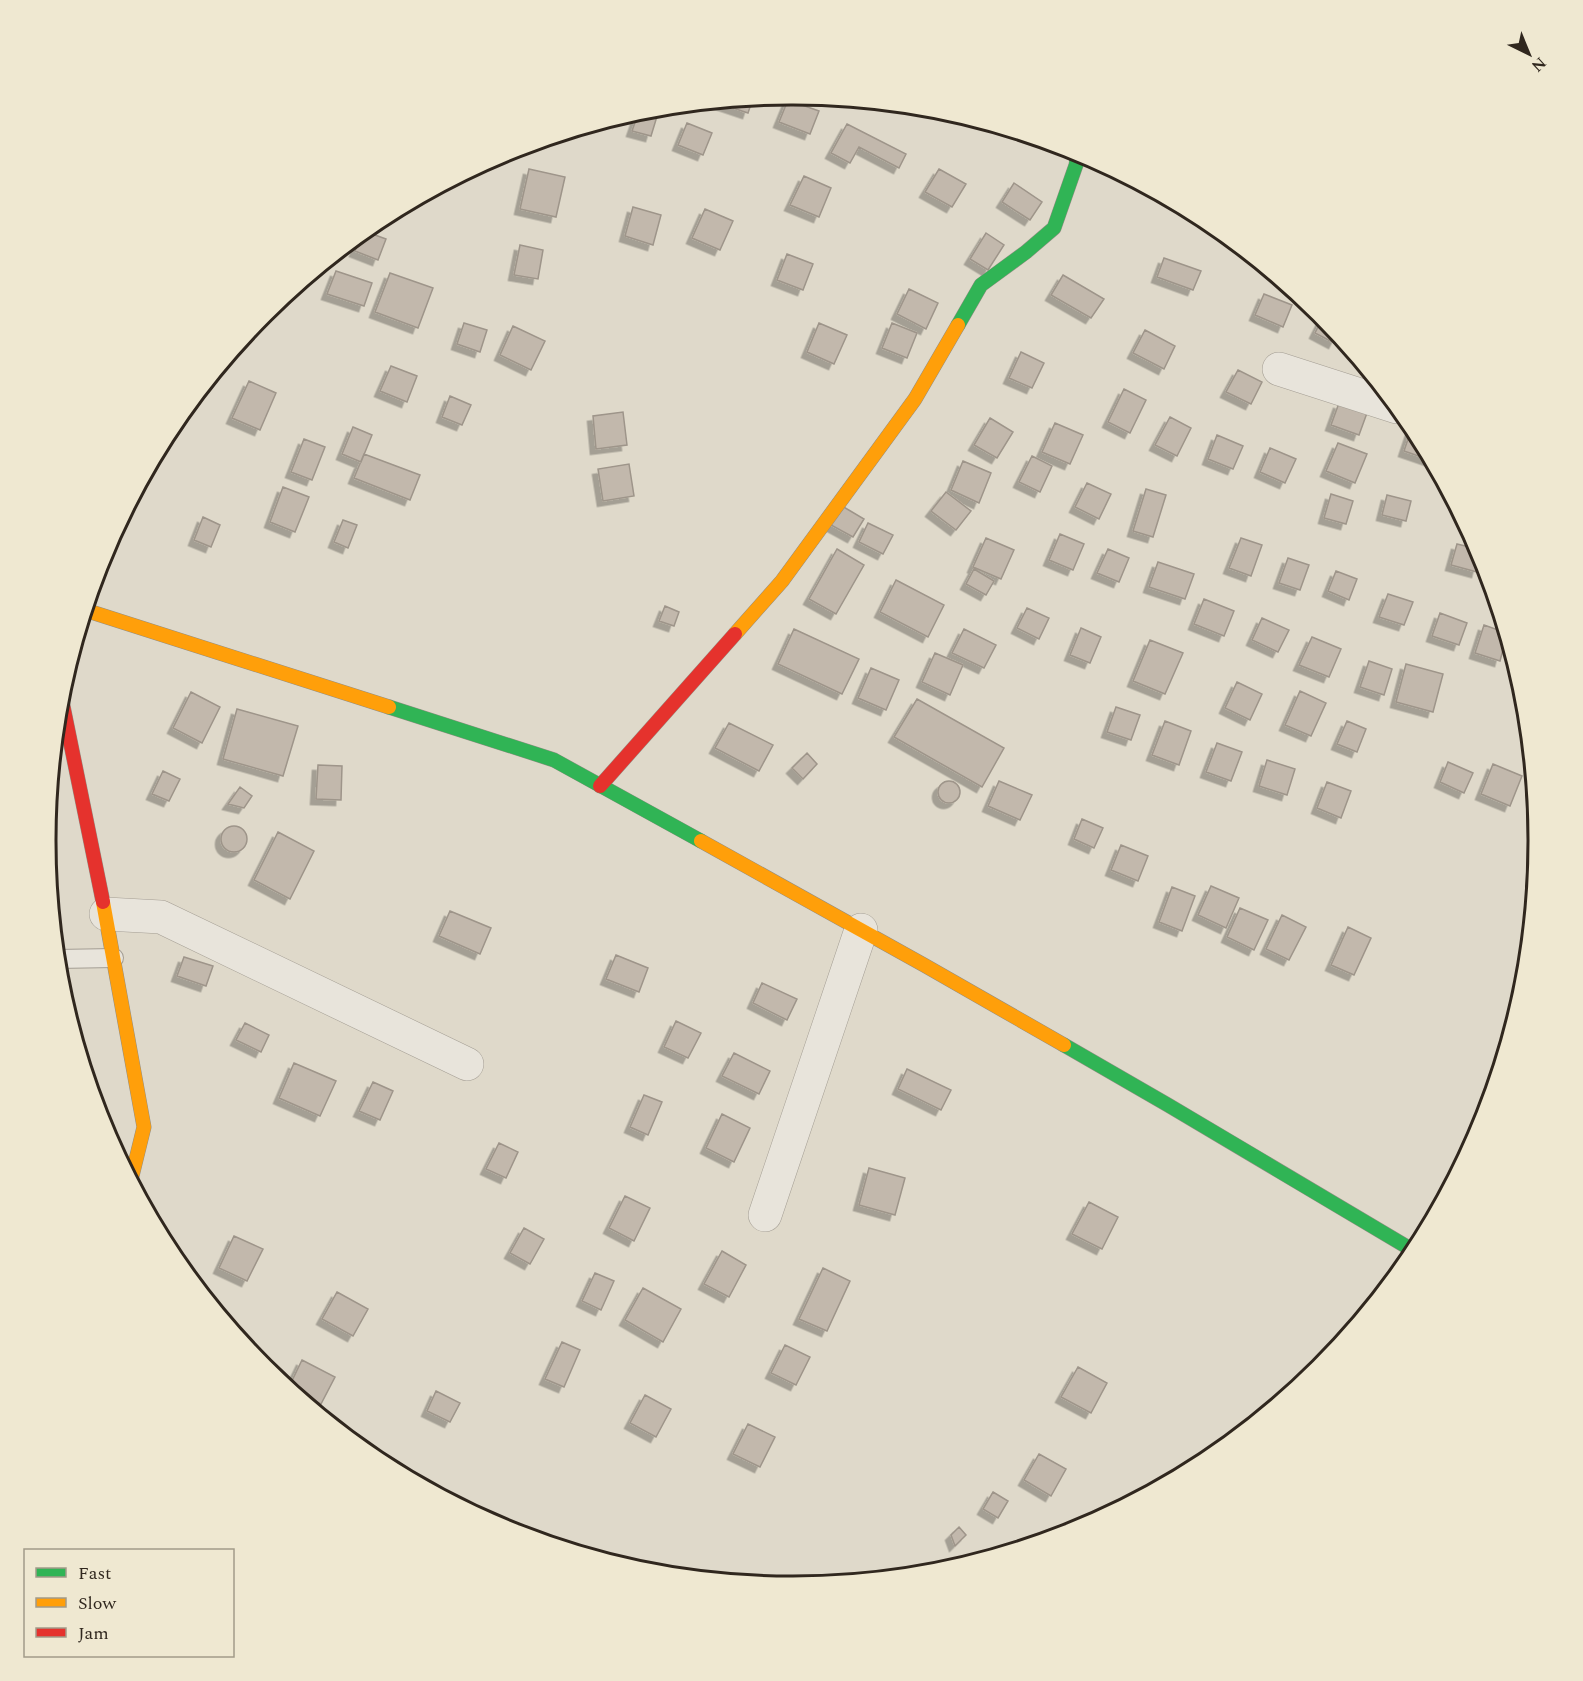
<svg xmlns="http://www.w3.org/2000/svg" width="1583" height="1681" viewBox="0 0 1583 1681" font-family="Spectral,serif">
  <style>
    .building { fill: #c2b8ac; stroke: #9e958a; stroke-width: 1.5; filter: url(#shadow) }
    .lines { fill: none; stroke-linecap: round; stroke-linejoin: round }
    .lane-casing { stroke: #a49e94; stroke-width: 20 }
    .street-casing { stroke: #a49e94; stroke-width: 34 }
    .fast-casing { stroke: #938e84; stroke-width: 15 }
    .slow-casing { stroke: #938e84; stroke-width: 15 }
    .jam-casing { stroke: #938e84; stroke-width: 15 }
    .lane { stroke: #e8e4db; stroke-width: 18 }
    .street { stroke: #e8e4db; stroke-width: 33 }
    .fast { stroke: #30b455; stroke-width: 14 }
    .slow { stroke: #ff9f0a; stroke-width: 14 }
    .jam { stroke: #e5322d; stroke-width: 14 }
    .rim { fill: none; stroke: #30271e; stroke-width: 3 }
  </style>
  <defs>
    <filter id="shadow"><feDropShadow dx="-5.5" dy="5.5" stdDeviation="0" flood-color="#0004"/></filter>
  </defs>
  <rect width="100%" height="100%" fill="#dfd9ca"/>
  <!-- building -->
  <path class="building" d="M753,98L748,113L718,103V101Z
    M788,100L819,111L810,134L779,122Z
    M644,109L658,113L651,136L632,131L639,111Z
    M687,123L712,133L703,155L678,145Z
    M847,124L906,154L899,168L859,147L850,163L831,153Z
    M529,169L565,177L556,217L520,209Z
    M939,169L966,184L952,207L925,192Z
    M804,176L831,188L819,217L790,205Z
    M1014,183L1042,202L1030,220L1002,202Z
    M633,207L661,215L653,245L625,236Z
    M705,209L733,221L720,250L692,238Z
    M364,231L386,239L378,260L355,251Z
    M986,233L1004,245L988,270L970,259Z
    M520,245L543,250L538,279L514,275Z
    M787,254L813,264L803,290L777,280Z
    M1164,258L1201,271L1193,290L1157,277Z
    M336,271L372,283L364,306L327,294Z
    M390,273L433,288L418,328L375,312Z
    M1063,275L1104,299L1091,318L1051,295Z
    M909,289L938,303L926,329L897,314Z
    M1264,294L1292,305L1283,327L1255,315Z
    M1323,317L1338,335L1334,343L1315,333Z
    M464,323L487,330L480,352L457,344Z
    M819,323L847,335L834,364L807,352Z
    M892,323L917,333L907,358L882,348Z
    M513,326L545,341L531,370L500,355Z
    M1145,330L1175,346L1164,369L1133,353Z
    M1021,352L1044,363L1032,388L1009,378Z
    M391,366L417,376L407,402L380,391Z
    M1238,370L1262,382L1251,404L1226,392Z
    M249,381L276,393L260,430L232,418Z
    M1124,389L1146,400L1130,433L1108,422Z
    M450,396L471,405L462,425L442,417Z
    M1339,403L1367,413L1359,435L1331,425Z
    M623,412L627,445L596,449L593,416Z
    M1170,417L1191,428L1177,456L1155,445Z
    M990,418L1013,432L997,458L974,445Z
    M1055,423L1083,435L1070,464L1042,452Z
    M353,427L372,435L361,462L342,454Z
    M1412,427L1413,428L1430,460L1404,451Z
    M1217,435L1243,446L1233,469L1208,459Z
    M304,439L325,447L312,480L291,472Z
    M1338,443L1367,454L1355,483L1326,471Z
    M1270,448L1296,459L1285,483L1260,472Z
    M364,454L420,475L410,500L354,478Z
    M1032,456L1052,466L1040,492L1019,482Z
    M963,461L991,473L979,503L951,490Z
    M629,464L634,496L603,501L598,469Z
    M1087,483L1111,494L1099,519L1075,507Z
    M283,487L309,497L295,532L270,522Z
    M1146,489L1166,495L1153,537L1133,531Z
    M946,492L971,511L956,530L931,511Z
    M1331,494L1353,501L1346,524L1324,518Z
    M1387,495L1411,501L1406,521L1382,515Z
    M842,506L864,519L853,537L831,525Z
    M203,517L220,525L211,547L194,540Z
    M343,520L357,525L348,548L334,542Z
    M868,523L893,535L883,554L859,542Z
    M1060,534L1084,544L1073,570L1049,560Z
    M986,538L1014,550L1001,579L973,567Z
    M1241,538L1262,545L1251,576L1229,568Z
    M1457,544L1478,549L1481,555L1477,572L1451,565Z
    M837,549L864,565L836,614L809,599Z
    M1108,549L1129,558L1119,582L1097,573Z
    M1288,558L1309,565L1300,590L1279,583Z
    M1158,562L1194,574L1185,599L1149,587Z
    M974,569L994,581L986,595L966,584Z
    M1336,571L1357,579L1349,600L1328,591Z
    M896,580L944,605L928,637L880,612Z
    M1388,594L1413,602L1404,625L1379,617Z
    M1204,599L1234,611L1224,636L1194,624Z
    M665,606L679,612L674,626L659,621Z
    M1027,608L1049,618L1039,639L1017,628Z
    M1440,613L1467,623L1459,645L1432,636Z
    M1262,618L1289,630L1278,652L1252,640Z
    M1484,625L1504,632L1506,638L1500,661L1475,653Z
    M1081,628L1101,637L1090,663L1070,655Z
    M794,629L859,659L842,694L778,664Z
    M964,629L996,645L984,668L952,653Z
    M1312,637L1341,649L1329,677L1299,665Z
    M1150,640L1183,653L1165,694L1133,681Z
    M935,653L963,665L950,695L922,682Z
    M1369,661L1392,669L1384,695L1360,687Z
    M1406,664L1443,674L1433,712L1396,702Z
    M871,668L899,680L886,710L858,698Z
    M1237,682L1262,694L1250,720L1225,708Z
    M1300,691L1326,703L1311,736L1285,725Z
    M191,692L220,707L202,743L173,728Z
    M917,699L1004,748L982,787L894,737Z
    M1116,707L1140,715L1131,740L1107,732Z
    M237,709L298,726L283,776L223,759Z
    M1165,721L1191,731L1179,765L1152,755Z
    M1347,721L1366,729L1357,752L1337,744Z
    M729,723L773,745L759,771L715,748Z
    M1217,743L1242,752L1231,781L1206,772Z
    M807,753L817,764L803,779L792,768Z
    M1267,760L1295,769L1287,795L1259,786Z
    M1448,762L1473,773L1464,793L1440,782Z
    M1493,764L1522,776L1510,806L1481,794Z
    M318,765L342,766L341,800L316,799Z
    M163,771L180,779L169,801L152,794Z
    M999,781L1032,795L1020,820L988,806Z
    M938 792a11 11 0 1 1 22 0a11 11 0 1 1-22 0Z
    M1327,782L1351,791L1341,818L1317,808Z
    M240,787L252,796L244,808L228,804Z
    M1082,819L1103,828L1094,848L1074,839Z
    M221 839a13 13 0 1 1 26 0a13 13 0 1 1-26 0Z
    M278,832L314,851L290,899L254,880Z
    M1121,845L1148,856L1138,881L1111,870Z
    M1211,886L1239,898L1226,928L1198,915Z
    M1172,887L1195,896L1182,931L1159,922Z
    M1240,908L1268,920L1254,950L1227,937Z
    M450,911L491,928L480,954L439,936Z
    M1282,915L1306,927L1289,960L1266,949Z
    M1348,927L1371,938L1354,975L1331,965Z
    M616,955L648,968L639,992L606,979Z
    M184,957L213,966L206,986L177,976Z
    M762,983L797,999L787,1020L753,1003Z
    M676,1021L701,1033L688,1058L664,1047Z
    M245,1023L269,1035L261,1052L236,1040Z
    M734,1053L770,1071L759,1094L722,1076Z
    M294,1063L336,1081L320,1116L279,1098Z
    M907,1069L951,1090L941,1110L898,1089Z
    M373,1082L393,1091L380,1120L359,1111Z
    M644,1095L662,1102L648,1135L630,1127Z
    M722,1114L750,1128L734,1162L706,1148Z
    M499,1143L518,1152L506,1178L486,1169Z
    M869,1168L905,1178L895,1215L859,1205Z
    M625,1196L650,1208L634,1241L609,1228Z
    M1089,1202L1118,1217L1102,1249L1072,1234Z
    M524,1228L544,1239L530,1264L510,1253Z
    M234,1236L263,1249L247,1281L219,1268Z
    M722,1251L746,1265L729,1297L704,1284Z
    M823,1268L850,1281L827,1331L799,1319Z
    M595,1273L614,1281L601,1310L582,1301Z
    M643,1288L681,1309L663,1342L625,1320Z
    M337,1292L368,1309L353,1336L322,1319Z
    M562,1342L580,1350L564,1387L545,1379Z
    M785,1345L810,1357L796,1385L771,1373Z
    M302,1360L335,1377L321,1404L289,1387Z
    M1078,1367L1107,1383L1091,1413L1061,1397Z
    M436,1391L460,1403L450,1422L427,1411Z
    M645,1395L671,1409L656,1437L630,1423Z
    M748,1424L775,1437L760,1467L733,1454Z
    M1039,1454L1066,1469L1051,1496L1024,1480Z
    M993,1492L1008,1501L998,1518L983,1509Z
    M959,1527L966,1535L955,1546L951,1535Z"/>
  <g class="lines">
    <!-- lane casing -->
    <g class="lane-casing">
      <path id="lane" d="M57,959L114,958"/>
    </g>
    <!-- street casing -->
    <g class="street-casing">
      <path id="street" d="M1279,369L1397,407
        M106,914L161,917L467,1064
        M765,1215L861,930"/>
    </g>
    <!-- fast casing -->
    <g class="fast-casing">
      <path id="fast" d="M958,325L981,285L1026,252L1054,228L1076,165L1078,151
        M389,707L554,760L701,841
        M1064,1045L1168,1105L1414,1251"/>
    </g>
    <!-- slow casing -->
    <g class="slow-casing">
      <path id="slow" d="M85,610L389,707
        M735,634L782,581L915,399L958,325
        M701,841L924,965L1064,1045
        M103,902L144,1127L131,1180"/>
    </g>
    <!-- jam casing -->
    <g class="jam-casing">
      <path id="jam" d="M60,691L103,902
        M600,786L735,634"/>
    </g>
    <!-- lane -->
    <use href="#lane" class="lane"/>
    <!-- street -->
    <use href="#street" class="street"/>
    <!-- fast -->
    <use href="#fast" class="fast"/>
    <!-- slow -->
    <use href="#slow" class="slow"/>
    <!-- jam -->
    <use href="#jam" class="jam"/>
  </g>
  <!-- crop -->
  <path d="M0 0H1583V1681H0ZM791 105H793A735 735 0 0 1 1528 840V841A735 735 0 0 1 793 1576H791A735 735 0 0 1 56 841V840A735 735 0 0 1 791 105Z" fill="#efe8d1" fill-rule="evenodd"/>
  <path class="rim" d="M791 105H793A735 735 0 0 1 1528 840V841A735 735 0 0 1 793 1576H791A735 735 0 0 1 56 841V840A735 735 0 0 1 791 105Z"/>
  <!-- legend -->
  <rect x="24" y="1549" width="210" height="108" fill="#efe8d1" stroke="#a39b89" stroke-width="1.5"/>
  <rect x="36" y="1568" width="30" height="9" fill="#30b455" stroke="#a39b89" stroke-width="1.5"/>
  <text x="78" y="1579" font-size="18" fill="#30271e">Fast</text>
  <rect x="36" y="1598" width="30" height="9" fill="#ff9f0a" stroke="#a39b89" stroke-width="1.5"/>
  <text x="78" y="1609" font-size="18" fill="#30271e">Slow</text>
  <rect x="36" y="1628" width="30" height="9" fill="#e5322d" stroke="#a39b89" stroke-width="1.5"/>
  <text x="78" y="1639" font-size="18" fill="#30271e">Jam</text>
  <!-- north arrow -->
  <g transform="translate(1529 54) rotate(137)" stroke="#efe8d1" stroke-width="4.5" paint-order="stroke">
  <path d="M0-4.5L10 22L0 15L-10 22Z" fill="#30271e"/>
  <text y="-9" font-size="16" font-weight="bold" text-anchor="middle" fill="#30271e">N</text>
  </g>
</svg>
